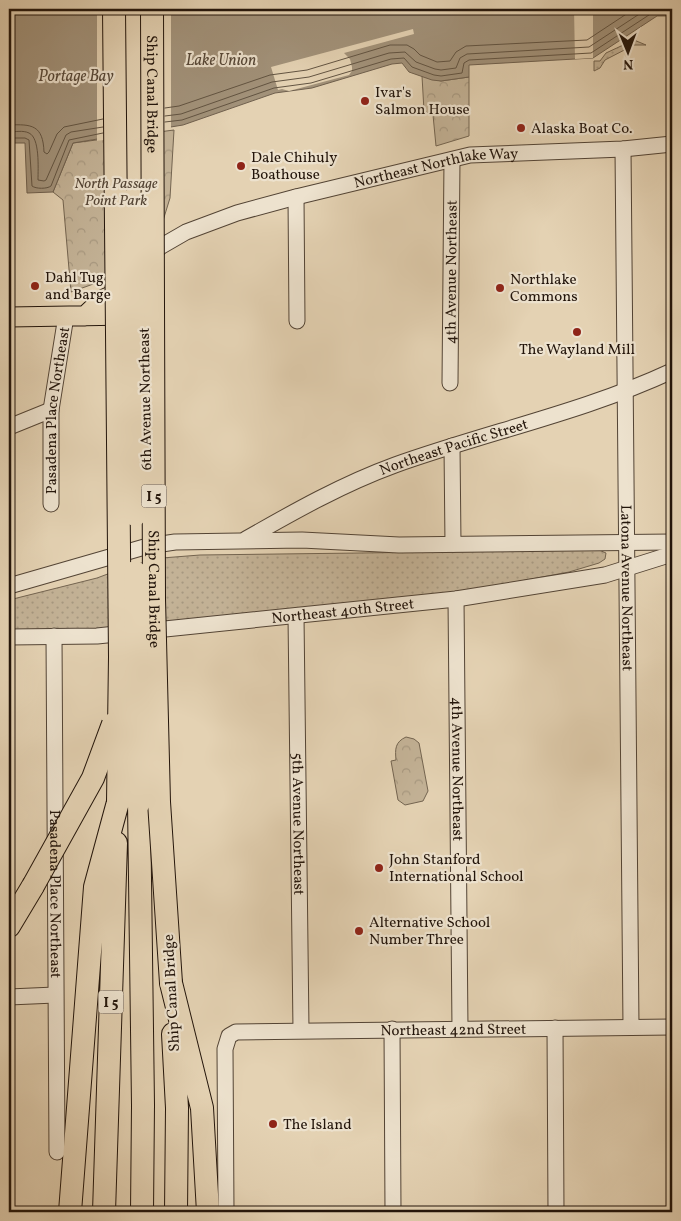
<svg xmlns="http://www.w3.org/2000/svg" width="681" height="1221" viewBox="0 0 681 1221" font-family="Vollkorn,serif">
  <style>
    .grass { fill: url(#grass-dots); stroke: #736450 }
    .park { fill: url(#park-crowns); stroke: #736450 }
    .water { fill: #a2927a; stroke: #6f604e }
    .pier { fill: #e4d2b3 }
    .lines { fill: none; stroke-linecap: round; stroke-linejoin: round }
    .shore { stroke: #625442; stroke-width: 1 }
    .minor-casing { stroke: #534435; stroke-width: 17 }
    .major-casing { stroke: #23150b; stroke-width: 21 }
    .highway-casing { stroke: #23150b; stroke-width: 24 }
    .minor { stroke: #ede2ce; stroke-width: 15 }
    .major { stroke: #e4d2b3; stroke-width: 19 }
    .highway { stroke: #e4d2b3; stroke-width: 22 }
    .highway-bridge-casing { stroke: #23150b; stroke-width: 24; stroke-linecap: butt }
    .highway-bridge { stroke: #e4d2b3; stroke-width: 22 }
    .poi-dot { fill: #8f2418; stroke: #ede2ce; stroke-width: 2 }
    .labels { text-anchor: middle; stroke-width: 4.5; stroke-linejoin: round; paint-order: stroke }
    .shield { fill: #ede2ce; stroke: #605246; stroke-width: 1 }
    .shield-label { font-size: 14px; font-weight: bold; fill: #23150b }
    .poi-label { font-size: 15px; fill: #23150b; stroke: #ede2ce; text-anchor: start }
    .street-label { font-size: 15px; fill: #23150b; stroke: #ede2ce }
    .park-label { font-size: 15px; font-style: italic; fill: #534435; stroke: #ede2ce }
    .water-label { font-size: 16px; font-style: italic; fill: #564737; stroke: #ede2ce }
  </style>
  <defs>
    <pattern id="grass-dots" width="8" height="8" patternUnits="userSpaceOnUse" patternTransform="scale(1.25)"><rect width="8" height="8" fill="#c3b296"/><path d="M2 2h.1M6 6h.1" fill="none" stroke="#a79880" stroke-width="1.8" stroke-linecap="round"/></pattern>
    <pattern id="park-crowns" width="20" height="18" patternUnits="userSpaceOnUse" patternTransform="scale(1.25)"><rect width="20" height="18" fill="#c3b296"/><path d="M2 6a3 3 0 1 1 6 0M12 15a3 3 0 1 1 6 0" fill="none" stroke="#a79880"/></pattern>
  </defs>
  <rect width="100%" height="100%" fill="#e4d2b3"/>
  <filter id="stains"><feTurbulence type="fractalNoise" baseFrequency=".004" numOctaves="4"/><feColorMatrix values="0 0 0 0 .2 0 0 0 0 .09 0 0 0 0 .02 0 0 0 .5 -.17"/></filter>
  <radialGradient id="worn" r=".72"><stop offset=".6" stop-color="#630" stop-opacity="0"/><stop offset="1" stop-color="#630" stop-opacity=".3"/></radialGradient>
  <!-- grass -->
  <path class="grass" d="M634,40L646,45H634L605,60L600,68L594,71V61H600L606,53Z
    M599,550L606,553L605,559L599,563L569,572L472,590L98,629L9,631V600L97,578L129,566L162,558L200,555Z"/>
  <!-- park -->
  <path class="park" d="M422,76L441,81L469,77V136L436,146L433,115L424,111Z
    M174,130L170,198L153,253L110,278L71,292L63,200L53,192L73,143Z
    M406,737L414,739L419,743L428,791L423,801L405,805L398,800L391,761L396,760C395,749 395,742 406,737Z"/>
  <!-- water -->
  <path class="water" d="M9,9H672V16H657L593,58L469,65V77L441,81L432,80L409,72L402,63L392,64L312,88L275,93L183,125L73,143L53,192L27,193L25,143H9Z"/>
  <!-- pier -->
  <path class="pier" d="M97,9H171V129L97,141Z
    M574,9H593V58L575,59Z
    M413,29L414,34L344,53L350,59L352,67V71L349,75L289,91L282,89L278,90L271,67Z"/>
  <g class="lines">
    <!-- shore -->
    <path class="shore" d="M165,108L179,106L270,75L307,70L390,45H407L414,49L420,55L437,62L450,61L456,52L466,46L587,40L634,9
      M165,116L181,114L272,82L309,77L389,53L405,52L416,62L435,69L441,70L456,68L460,58L467,54L589,47L647,9
      M165,122L182,120L274,88L311,83L391,59L404,58L412,67L434,75L441,76L462,73L464,63L469,60L591,53L655,11H672
      M9,125C32,124 43,125 44,152L47,154L49,152L57,134L64,127L103,119
      M9,132C15,132 23,130 29,133C40,138 38,168 38,180L44,181L46,180L66,135L71,132L103,127
      M9,138H25L29,140L32,186C36,189 47,189 51,186L69,140L103,133"/>
    <!-- minor casing -->
    <g class="minor-casing">
      <g id="minor">
        <path id="s1" d="M623,149L631,1027"/>
        <path d="M296,197L297,321"/>
        <path id="s2" d="M150,258L160,247L186,232L237,213L296,197L470,155L623,149L672,144"/>
        <path id="s3" d="M450,383L452,160"/>
        <path d="M9,427L51,410"/>
        <path d="M452,446L453,544"/>
        <path id="s4" d="M51,504V410L66,316"/>
        <path id="s5" d="M246,539C295,511 343,484 395,465C487,432 584,412 672,371"/>
        <path d="M9,586L148,546L175,542L302,540L399,545L672,542"/>
        <path id="s6" d="M456,599L460,1029"/>
        <path id="s7" d="M296,616L301,1030"/>
        <path id="s8" d="M54,636L57,1152"/>
        <path id="s9" d="M9,637L97,636L456,599L605,575L672,554"/>
        <path d="M9,997L55,995"/>
        <path d="M555,1028L556,1212"/>
        <path d="M392,1029L393,1212"/>
        <path id="s10" d="M226,1212L225,1049L229,1036L236,1032L672,1027"/>
      </g>
    </g>
    <!-- major casing -->
    <g class="major-casing">
      <path id="major" d="M85,316L102,300L128,288
        M9,317L130,315"/>
    </g>
    <!-- highway casing -->
    <g class="highway-casing">
      <path id="highway" d="M131,9L132,200
        M139,803L143,1105L142,1212
        M9,926L33,886
        M171,983L202,1108L208,1212
        M173,1034L177,1108L176,1212
        M70,1212L95,887L118,802
        M104,1212L116,843"/>
    </g>
    <!-- minor -->
    <use href="#minor" class="minor"/>
    <!-- major -->
    <use href="#major" class="major"/>
    <!-- highway -->
    <use href="#highway" class="highway"/>
    <!-- highway-bridge casing -->
    <g class="highway-bridge-casing">
      <g id="highway-bridge">
        <path d="M114,9L120,657L118,802"/>
        <path id="s11" d="M152,9L154,599L159,802L171,983"/>
        <path d="M132,200L135,515"/>
        <path d="M135,572L139,803"/>
        <path d="M33,886L93,778L113,724"/>
      </g>
    </g>
    <!-- highway-bridge -->
    <use href="#highway-bridge" class="highway-bridge"/>
  </g>
  <!-- markers -->
  <g class="poi-dot">
    <circle cx="365" cy="101" r="5"/>
    <circle cx="521" cy="128" r="5"/>
    <circle cx="241" cy="166" r="5"/>
    <circle cx="35" cy="286" r="5"/>
    <circle cx="500" cy="288" r="5"/>
    <circle cx="577" cy="332" r="5"/>
    <circle cx="379" cy="868" r="5"/>
    <circle cx="359" cy="931" r="5"/>
    <circle cx="273" cy="1124" r="5"/>
  </g>
  <g class="labels">
    <!-- shield labels -->
    <g class="shield">
      <rect x="141.5" y="484.5" width="25" height="23" rx="4"/>
      <rect x="98.5" y="990.5" width="25" height="23" rx="4"/>
    </g>
    <g class="shield-label">
      <text x="154" y="501">I 5</text>
      <text x="111" y="1007">I 5</text>
    </g>
    <!-- poi labels -->
    <g class="poi-label">
      <text x="375" y="97">Ivar's<tspan x="375" dy="17">Salmon House</tspan></text>
      <text x="531" y="133">Alaska Boat Co.</text>
      <text x="251" y="162">Dale Chihuly<tspan x="251" dy="17">Boathouse</tspan></text>
      <text x="45" y="282">Dahl Tug<tspan x="45" dy="17">and Barge</tspan></text>
      <text x="510" y="284">Northlake<tspan x="510" dy="17">Commons</tspan></text>
      <text x="577" y="354" text-anchor="middle">The Wayland Mill</text>
      <text x="389" y="864">John Stanford<tspan x="389" dy="17">International School</tspan></text>
      <text x="369" y="927">Alternative School<tspan x="369" dy="17">Number Three</tspan></text>
      <text x="283" y="1129">The Island</text>
    </g>
    <!-- street labels -->
    <g class="street-label">
      <text dy="5" stroke="none"><textPath href="#s11" startOffset="85">Ship Canal Bridge</textPath></text>
      <text dy="5" stroke="none"><textPath href="#s2" startOffset="304">Northeast Northlake Way</textPath></text>
      <text dy="5" stroke="none"><textPath href="#s3" startOffset="111">4th Avenue Northeast</textPath></text>
      <text transform="translate(145 399) rotate(-91)" y="5">6th Avenue Northeast</text>
      <text dy="5" stroke="none"><textPath href="#s4" startOffset="94">Pasadena Place Northeast</textPath></text>
      <text dy="5" stroke="none"><textPath href="#s5" startOffset="228">Northeast Pacific Street</textPath></text>
      <text dy="5" stroke="none"><textPath href="#s1" startOffset="439">Latona Avenue Northeast</textPath></text>
      <text dy="5" stroke="none"><textPath href="#s11" startOffset="580">Ship Canal Bridge</textPath></text>
      <text dy="5" stroke="none"><textPath href="#s9" startOffset="335">Northeast 40th Street</textPath></text>
      <text dy="5" stroke="none"><textPath href="#s6" startOffset="170">4th Avenue Northeast</textPath></text>
      <text dy="5" stroke="none"><textPath href="#s7" startOffset="208">5th Avenue Northeast</textPath></text>
      <text dy="5" stroke="none"><textPath href="#s8" startOffset="258">Pasadena Place Northeast</textPath></text>
      <text transform="translate(171 993) rotate(-93)" y="5">Ship Canal Bridge</text>
      <text dy="5" stroke="none"><textPath href="#s10" startOffset="402">Northeast 42nd Street</textPath></text>
    </g>
    <!-- park labels -->
    <g class="park-label">
      <text x="116" y="188">North Passage<tspan x="116" dy="17">Point Park</tspan></text>
    </g>
    <!-- water labels -->
    <g class="water-label">
      <text x="221" y="65">Lake Union</text>
      <text x="76" y="81">Portage Bay</text>
    </g>
  </g>
  <!-- margin -->
  <rect width="681" height="1221" fill="none" stroke="#e4d2b3" stroke-width="30"/>
  <rect x="10" y="10" width="661" height="1201" fill="none" stroke="#23150b" stroke-width="2.5"/>
  <rect x="15" y="15" width="651" height="1191" fill="none" stroke="#23150b"/>
  <!-- north arrow -->
  <g transform="translate(628 52) rotate(179)" stroke="#ede2ce" stroke-width="4" paint-order="stroke">
  <path d="M0-4L9 19L0 12L-9 19Z" fill="#23150b"/>
  <text y="-8" font-size="14" font-weight="bold" text-anchor="middle" fill="#23150b">N</text>
  </g>
  <rect width="100%" height="100%" filter="url(#stains)"/>
  <rect width="100%" height="100%" fill="url(#worn)"/>
</svg>
